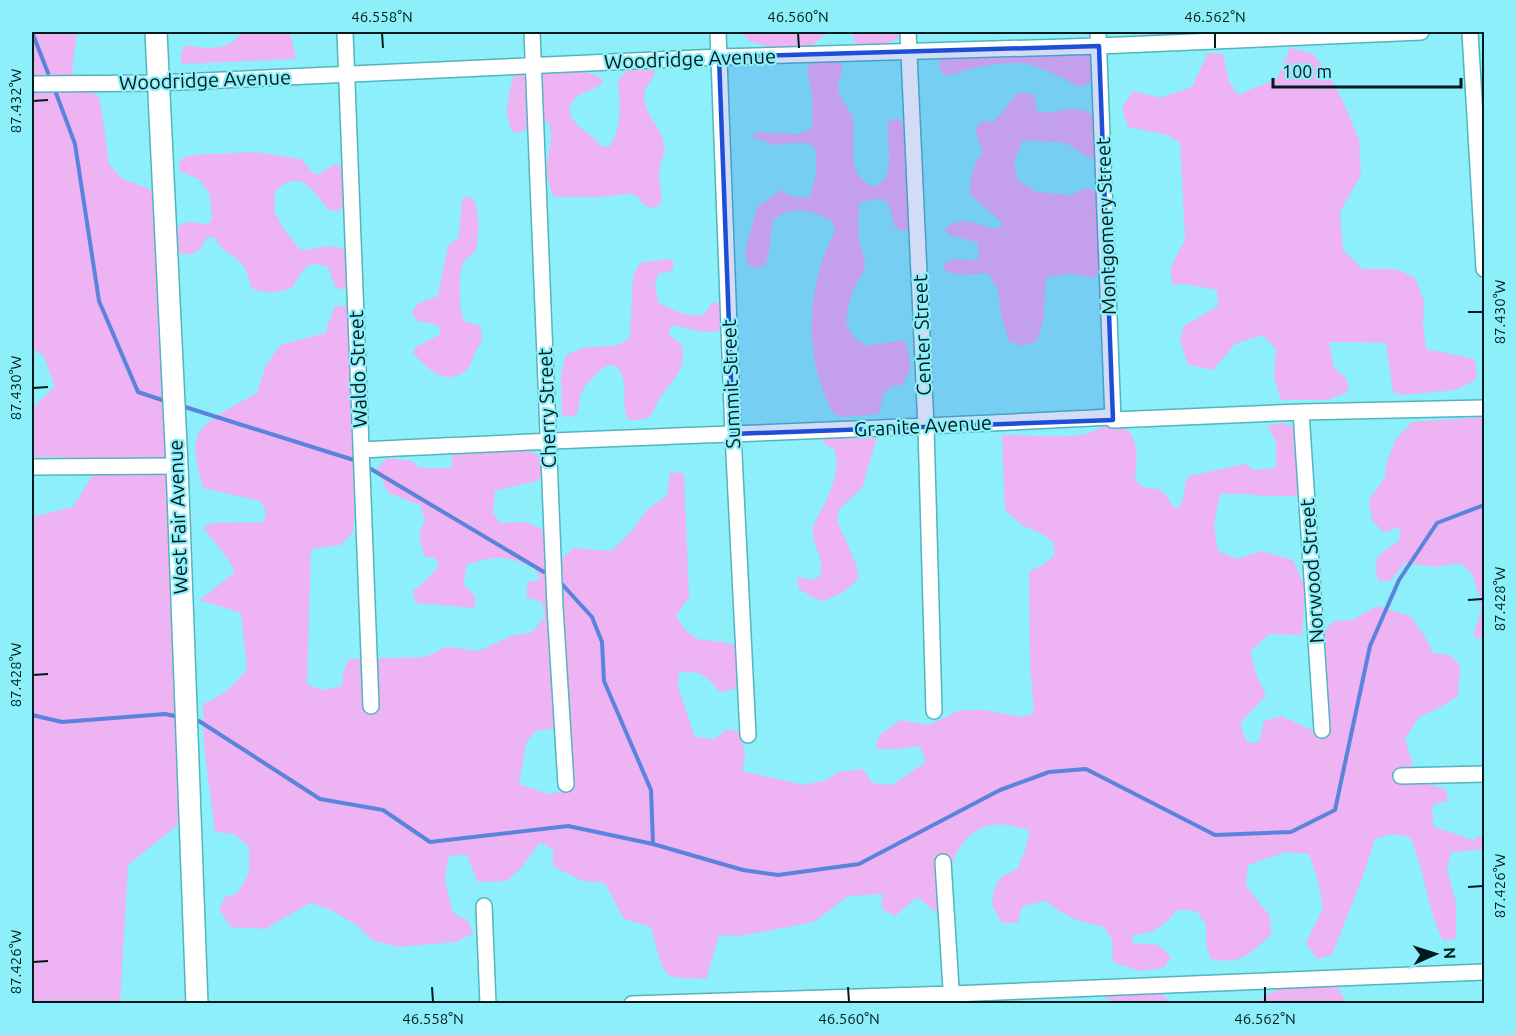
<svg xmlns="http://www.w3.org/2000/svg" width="1516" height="1035" viewBox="0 0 1516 1035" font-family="Ubuntu,sans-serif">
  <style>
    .green { fill: #edb3f2; fill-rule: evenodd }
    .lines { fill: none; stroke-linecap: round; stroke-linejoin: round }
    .stream { stroke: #5983dd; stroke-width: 4 }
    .street-casing { stroke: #51b5bf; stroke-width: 18 }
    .secondary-casing { stroke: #51b5bf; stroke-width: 24 }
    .street { stroke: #fff; stroke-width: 15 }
    .secondary { stroke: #fff; stroke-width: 21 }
    .marked { fill: #1d4ed8; fill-opacity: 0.2; stroke: #1d4ed8; stroke-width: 4.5; stroke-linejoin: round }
    .ticks { fill: none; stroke: #001b1e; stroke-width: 2 }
    .labels { text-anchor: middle; stroke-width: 4.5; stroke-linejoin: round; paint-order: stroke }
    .street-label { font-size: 20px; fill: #001b1e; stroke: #8ceff9 }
    .neatline { fill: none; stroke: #001b1e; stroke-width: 2 }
    .ticks-label { font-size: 15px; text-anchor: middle; fill: #001b1e }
  </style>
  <rect width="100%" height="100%" fill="#8ceff9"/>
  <!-- green -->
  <path class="green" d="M32,32H77L72,72L100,99L109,164L121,178L156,192L181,822L128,865L120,1003H32V517L73,507L93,475L64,457H32V409L55,386L43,355L32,348Z
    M240,32H290C291,42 296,49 295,59L182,64L180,56L185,45C205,49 226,52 240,35Z
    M740,32H824V35L813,45L789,49L765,46L750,41Z
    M853,32H899L898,38C884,47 870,47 855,44Z
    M1290,48L1313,54L1327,71L1341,97L1359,139L1361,175L1340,212L1343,250L1362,269H1395L1415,278L1424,301L1423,326L1426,349L1475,359L1477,379L1456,390L1403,395L1393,392L1386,343L1329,342L1334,368L1346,378L1349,391L1328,400H1281L1274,377L1276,349L1263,335L1235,344L1213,370L1188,365L1180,340L1184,326L1218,306L1217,290L1185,284L1173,285C1166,263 1178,258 1185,239L1180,142L1164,134L1128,127L1122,108L1133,91L1160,98L1192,87L1208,53L1223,54L1229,81L1238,95L1277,79Z
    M1090,53L1094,61V79C1079,92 1075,84 1061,77C1052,73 1041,68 1031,65C1010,60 987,65 966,70C958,72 954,76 944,75C939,69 937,62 943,55Z
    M825,60L842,64C844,73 838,78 838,86C838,100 851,108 853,120C857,145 843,172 873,187C898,180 886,142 888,122L897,118L904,124L906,133L912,228L905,232L895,227L888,203L881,199L860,202L858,219L859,241L865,261L864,271L858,280L850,298L846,323L855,339L867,346L905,340C910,359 915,369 901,385L892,386L883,394L879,414L843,417L834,414C802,358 806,287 835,231L832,221C809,210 796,204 773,220C770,236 771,251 765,266L754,268L747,264L745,251L757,207L782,190C790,197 798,199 809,197C816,181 818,164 815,147L806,143H794L774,145L750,136L759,132L799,134L812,128V95L807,69L813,62Z
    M641,68L655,71C654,81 644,85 644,96C644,114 661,127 664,144C666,151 663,155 661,162C657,176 662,190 661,204L655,208L645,206L638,197L630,194L598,197H554C550,188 547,179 547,169C546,153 556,137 548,122L540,120L523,131L513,133C503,115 508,95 514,75C533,72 589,66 603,80L601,85L577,96L569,107C571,128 589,130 601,146L609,147C623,129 620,103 618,81L626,70Z
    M1017,93L1034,94L1037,112C1062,115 1075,100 1097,118L1096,157L1089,158L1067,143L1023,140L1014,162L1018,180L1036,192L1071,195L1086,188L1097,191L1102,263L1095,278C1079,273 1062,273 1046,278L1043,321L1037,341L1021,346L1009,341L1001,315L998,291L989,273L961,275L945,271L944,263L955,259L977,260L979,252L977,242L949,235L945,228C973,212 975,230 1001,228V221L970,195C970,177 972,167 983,152L975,131L981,121L993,122L1003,112Z
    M254,152L301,159L312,172L318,175L335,164L344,166L346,205L338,211L329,210C313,193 303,166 275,191L274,211L284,229L299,249C314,252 326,242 343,249L348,258V284L343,290L335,287L328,267C304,258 303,272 292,288C278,293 267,294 253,289C248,281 248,273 244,267C235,253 223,255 214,237H207C200,251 196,257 179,253L177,241L178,226L187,222L208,224L212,220L210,195L199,179L181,172L178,165L184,157L196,155Z
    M470,196C482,208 478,234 476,251C458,263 460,273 460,293C460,303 460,311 464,321L481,327L482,342C475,349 474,358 469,367C466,372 462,373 458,375C440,384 425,364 413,354L415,347L440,335V328L435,324L417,321L412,313L417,304L438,296L448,246L459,237L462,199Z
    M668,259L673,261L674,268L670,271L658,274L655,285L658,302C667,308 695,321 705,313C709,309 709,305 714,302L721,304C722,310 725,319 724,324C720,340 685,327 674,325L669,330V335L681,344C688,369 672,380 660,398C655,405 655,413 647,418C642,420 634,420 628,420C619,402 632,381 615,365L605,366C596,374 584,384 580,396C578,403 580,409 576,415L566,417L562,415L561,374L566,355L583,348L619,345L630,337L633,276L640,263Z
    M335,306H350L356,490L353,532L341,545L311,549L307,685L324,690L342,686L343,673L349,659L425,657L447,647L479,651L511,636L533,632L545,616L542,602L526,597L528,582L540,580L536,570C508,554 496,556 466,565L464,585L475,596V608L415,603L413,590L421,585L439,566L436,558L425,557C419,540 417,536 425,520L420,505L388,493L377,469L387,458L412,461L419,468H451L453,452L521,447L543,458L540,480L495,491L493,513L500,523L526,522L543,530L548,559L560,561L573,548L612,551L630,533L647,510L667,496L670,472L684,474L689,597L676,616C698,653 707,633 738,647L740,665L735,689L720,692C707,677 701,669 679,672L678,687L695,737L714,739L728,729L740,732L745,754L742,771L804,785L827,780L838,772L863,769L872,783L892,785L926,762L920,746L898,749H875L880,735L900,720L929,725L961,710H984L1022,717L1034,713L1030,667L1029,572L1043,565L1054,556V542L1037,531L1023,526L1005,510L1002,435C1027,435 1057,438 1082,435C1093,433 1105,423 1118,426C1141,431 1137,462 1135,479L1142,487C1148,488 1158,488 1163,492C1170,497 1168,505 1177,508C1188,500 1181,486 1189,476L1245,464L1254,470L1276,468V441L1267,426L1282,423L1293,427L1301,495C1275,499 1247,492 1220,494L1214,525L1218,551L1237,559L1261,551L1293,560L1305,587L1302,635L1269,634L1250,652L1256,674L1266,695L1240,724L1247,743L1259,742L1264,721L1281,716L1322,735L1328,728L1325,630L1334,621L1352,620L1377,606L1410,616L1424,635L1433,653L1450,655L1460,665L1458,696L1441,707L1419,717L1405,739L1418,782L1446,789L1448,801L1434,804L1432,810L1434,827L1473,840L1484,835V851L1478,850L1451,852L1447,870L1456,902V938L1443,941C1427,908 1425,871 1410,837L1392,834L1375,839L1363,876L1332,955L1317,959L1306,943L1323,908L1317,877L1309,854L1286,852L1248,865L1246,886L1270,916L1271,935C1249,954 1242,965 1211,959L1206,945V925L1197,911L1177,910C1163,927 1155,933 1133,935L1132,943L1158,945L1171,957L1164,968L1139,971L1113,962L1112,940L1104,927C1077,921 1068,918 1046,901L1022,906L1018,923H1002L992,905L994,890L1000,878L1017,869L1025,851L1030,831C998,819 972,822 955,856C951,863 952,875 951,883C949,894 942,904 937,913L917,897L895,916L881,908L883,894L848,896L814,922L741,936L719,935L706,979C698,978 679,979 671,976C660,972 655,939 651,927L624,919L605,883L583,881L553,866V850L540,842L522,867L507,881L478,882L466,854L448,857L445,880L453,913L468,921L473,933L456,942L398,947L372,940L357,925L331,910L310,903L265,929L231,927L219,909L225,897L238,893L249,873V847L234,834L215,832L204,746L203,704C223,696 234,686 247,669L241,613L200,600L235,572C228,555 213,542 203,527L213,523L264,522L266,511L260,501L203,488C200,475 192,450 197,437C204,419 240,403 257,393L265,367L280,345L325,333ZM557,728L571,761V790L548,794L519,784L526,743L536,731Z
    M1484,417V637L1475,638L1474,633L1481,612L1480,597L1472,574L1460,563L1436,567L1405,563L1391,580L1380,582L1375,572L1378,556L1400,540V529L1393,528L1390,531L1383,532L1372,520L1369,500L1385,477L1387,461L1396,439L1412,422Z
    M874,432L877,437L862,488L839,509L837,521L857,566L858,578C849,590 837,596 823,601L812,597L799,589L797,578L801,577C807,581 813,580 819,577C827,559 811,547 813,528C814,522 818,517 821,511C830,494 842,468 834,449L823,443V437Z
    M1329,984L1339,989L1346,1003L1261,1004L1263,997L1287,985Z
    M1115,990C1132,990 1161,983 1169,1003H1147L1142,1001L1136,1003H1112L1105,997Z"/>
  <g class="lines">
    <!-- stream -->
    <path class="stream" d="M32,32L48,73
      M56,93L75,144L99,301L138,392L162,400
      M185,407L357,461
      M371,469L544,572
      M559,581L592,617L602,642L604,681L651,790L653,844
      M32,715L62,722L165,714L180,717
      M193,720L199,721L320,799L383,810L430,842L568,826L653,844L743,870L778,875L859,864L1000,790L1049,772L1086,769L1215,835L1291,832L1335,810L1370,646L1399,580L1437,523L1484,505"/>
    <!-- street casing -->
    <g class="street-casing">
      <path id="street" d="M345,32L371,706
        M532,32L555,607L566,784
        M718,32L733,434L748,735
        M908,32L926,427L934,711
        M1098,32L1113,420
        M1470,32L1484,269
        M32,84L157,83L719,57L1099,46L1421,32
        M1301,412L1322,730
        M361,450C610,437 860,431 1109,417L1113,420L1301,412L1484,408
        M32,467L177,466
        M1401,776L1484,774
        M943,862L952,1004
        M484,906L488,1004
        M632,1004L952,994L1484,972"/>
    </g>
    <!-- secondary casing -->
    <g class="secondary-casing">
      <path id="secondary" d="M156,32L177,466L197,1004"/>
    </g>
    <!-- street -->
    <use href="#street" class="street"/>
    <!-- secondary -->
    <use href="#secondary" class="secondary"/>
  </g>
  <!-- marked area -->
  <path class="marked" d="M1099,46L1113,420L733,434L719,57Z"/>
  <!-- ticks -->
  <path class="ticks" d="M382,33L383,48M798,33L799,48M1215,33V48M33,101L48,100M1468,312H1483M33,388L48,387M1468,600L1483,599M33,675L48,674M1468,887L1483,886M33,962L48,961M432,987L433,1002M848,987L849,1002M1265,987V1002"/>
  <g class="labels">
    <!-- street labels -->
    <g class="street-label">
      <text transform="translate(690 59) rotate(-2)" y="7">Woodridge Avenue</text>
      <text transform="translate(205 80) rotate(-2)" y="7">Woodridge Avenue</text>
      <text transform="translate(1106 226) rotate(-92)" y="7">Montgomery Street</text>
      <text transform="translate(922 335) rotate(-92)" y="7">Center Street</text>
      <text transform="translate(358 369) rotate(-92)" y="7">Waldo Street</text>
      <text transform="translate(731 384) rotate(-92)" y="7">Summit Street</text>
      <text transform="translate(547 408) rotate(-92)" y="7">Cherry Street</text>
      <text transform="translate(923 426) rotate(-3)" y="7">Granite Avenue</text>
      <text transform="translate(178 517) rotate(-92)" y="7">West Fair Avenue</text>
      <text transform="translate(1312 571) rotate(-94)" y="7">Norwood Street</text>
    </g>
  </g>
  <!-- border -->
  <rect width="1516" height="1035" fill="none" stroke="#8ceff9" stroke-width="66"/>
  <!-- north arrow -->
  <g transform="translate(1435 954) rotate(87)" stroke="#8ceff9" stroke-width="4.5" paint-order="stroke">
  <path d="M0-4.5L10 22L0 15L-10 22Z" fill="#001b1e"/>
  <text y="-9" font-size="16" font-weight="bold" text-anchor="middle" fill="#001b1e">N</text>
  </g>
  <!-- scale -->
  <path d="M1273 78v9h188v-9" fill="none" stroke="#001b1e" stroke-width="3"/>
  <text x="1282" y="78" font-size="18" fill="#001b1e" stroke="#8ceff9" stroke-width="4.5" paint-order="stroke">100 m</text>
  <rect x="33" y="33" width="1450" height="969" class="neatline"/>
  <g class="ticks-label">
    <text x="382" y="22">46.558°N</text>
    <text x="798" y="22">46.560°N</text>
    <text x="1215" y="22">46.562°N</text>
    <text transform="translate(16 101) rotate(-90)" y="5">87.432°W</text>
    <text transform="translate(1500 312) rotate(-90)" y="5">87.430°W</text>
    <text transform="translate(16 388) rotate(-90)" y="5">87.430°W</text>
    <text transform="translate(1500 599) rotate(-90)" y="5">87.428°W</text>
    <text transform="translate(16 675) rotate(-90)" y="5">87.428°W</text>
    <text transform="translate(1500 886) rotate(-90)" y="5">87.426°W</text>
    <text transform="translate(16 962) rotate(-90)" y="5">87.426°W</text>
    <text x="433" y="1024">46.558°N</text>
    <text x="849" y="1024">46.560°N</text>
    <text x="1265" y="1024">46.562°N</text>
  </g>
</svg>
